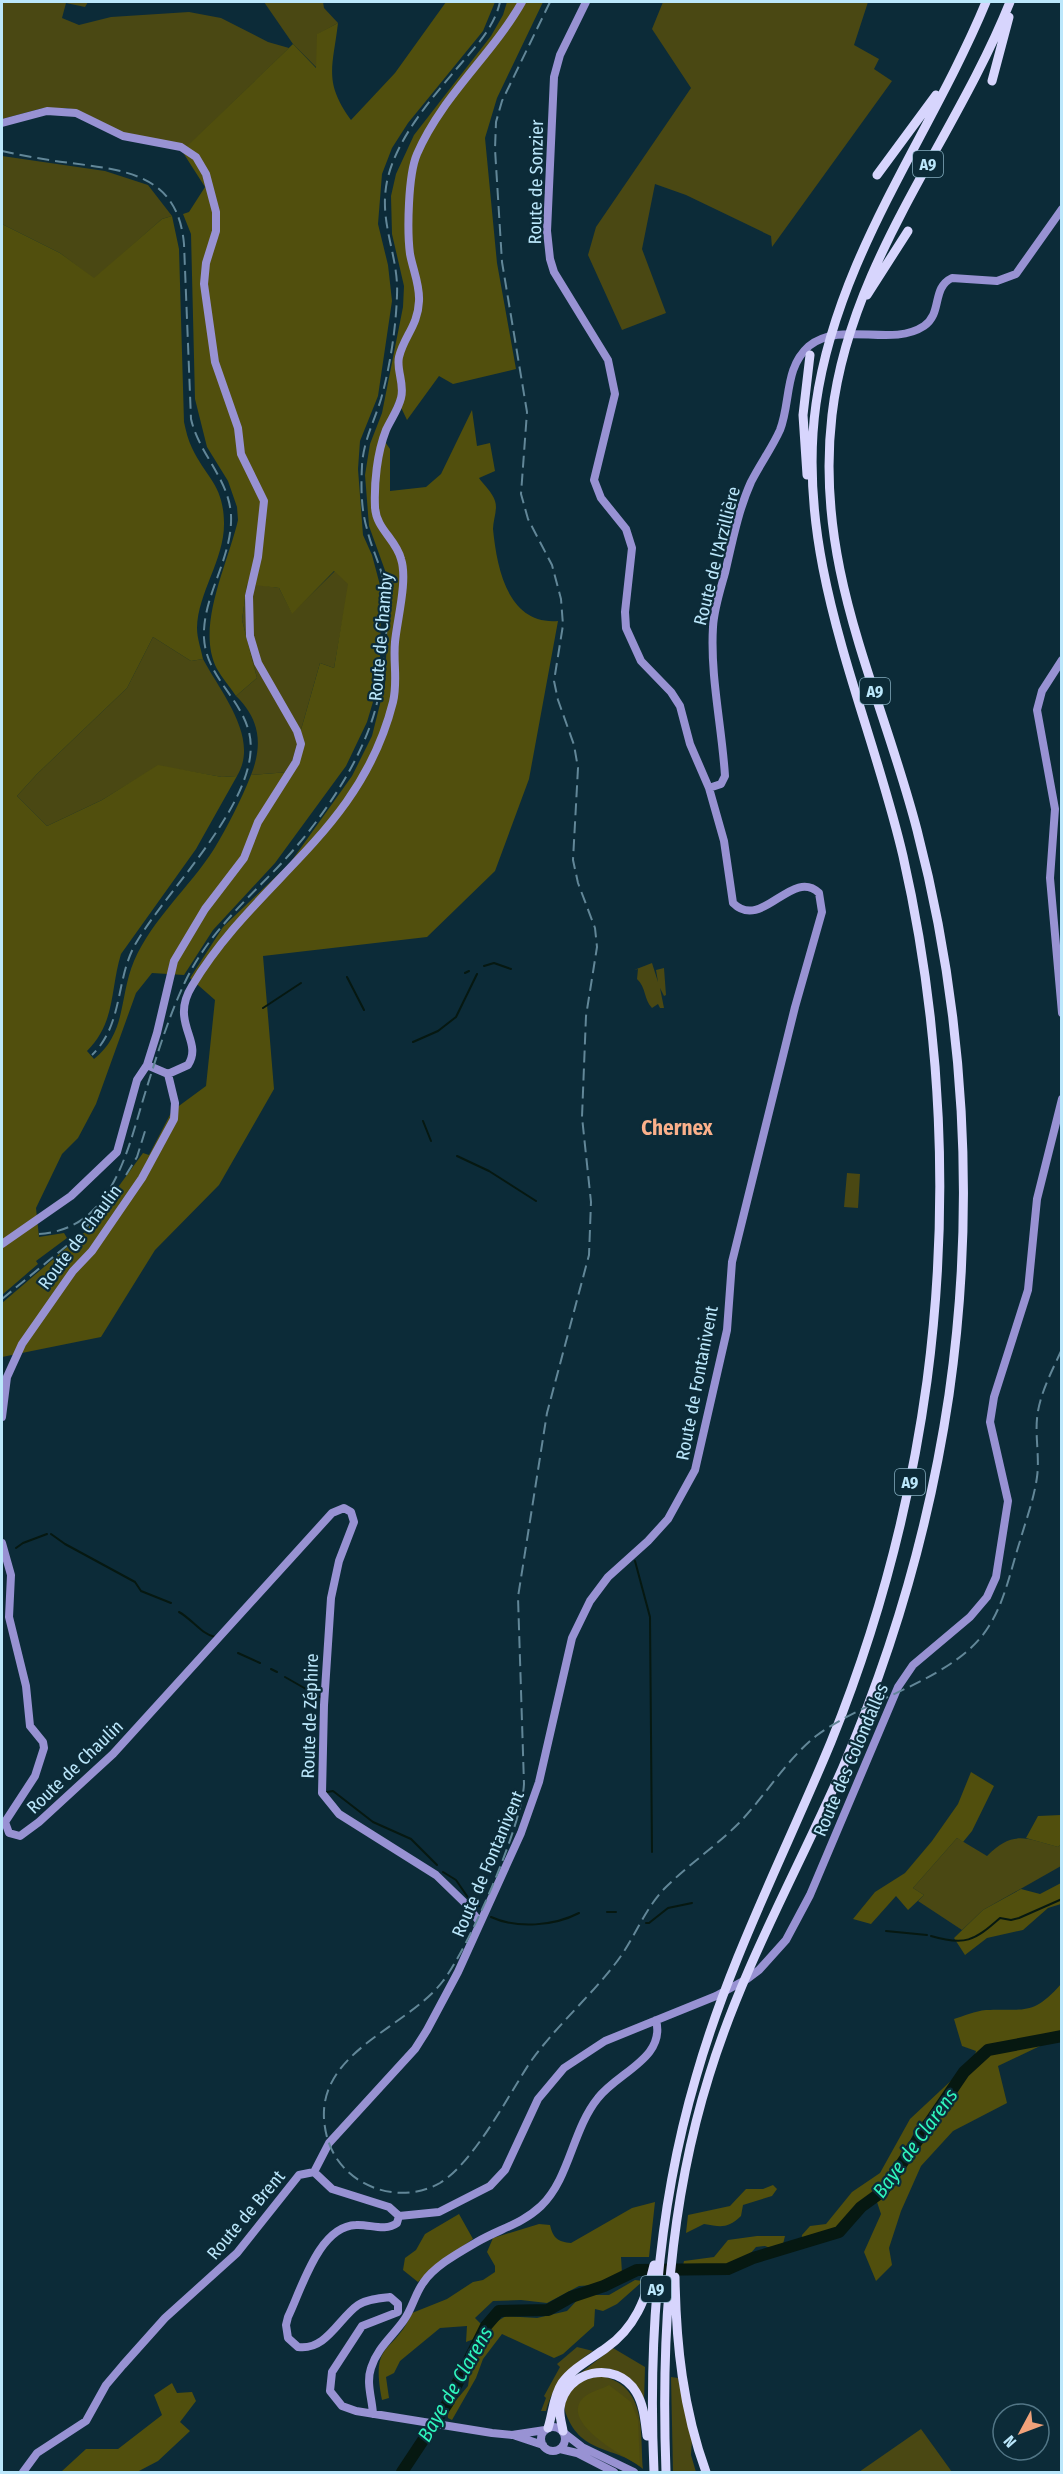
<svg xmlns="http://www.w3.org/2000/svg" width="1063" height="2474" viewBox="0 0 1063 2474" font-family="'Fira Sans Condensed',sans-serif">
  <style>
    .green { fill: #4a4813 }
    .forest { fill: #514f0d }
    .lines { fill: none; stroke-linecap: round; stroke-linejoin: round }
    .stream { stroke: #061811; stroke-width: 2 }
    .river { stroke: #061811; stroke-width: 12 }
    .secondary { stroke: #9892d3; stroke-width: 8 }
    .highway { stroke: #d7d5fd; stroke-width: 9 }
    .rail { stroke: #628798; stroke-width: 2; stroke-dasharray: 12 6; stroke-linecap: butt }
    .labels { text-anchor: middle; stroke-width: 4.5; stroke-linejoin: round; paint-order: stroke }
    .shield { fill: #0c2b38; stroke: #86afc0; stroke-width: 1.5 }
    .shield-label { font-size: 16px; font-weight: bold; fill: #bbe7fb }
    .street-label { font-size: 18px; fill: #bbe7fb; stroke: #0c2b38 }
    .water-label { font-size: 20px; font-style: italic; fill: #2ff6bd; stroke: #0c2b38 }
    .quarter-label { font-size: 21px; font-weight: bold; fill: #fab08b; stroke: #0c2b38 }
  </style>
  <rect width="100%" height="100%" fill="#0c2b38"/>
  <!-- green -->
  <path class="green" d="M2,2H88L85,7L66,3L62,18L79,25L111,17L189,12L221,18L268,42L289,48L187,147L128,136L82,112L67,108H43L2,119Z
    M264,2H323L324,8L338,23L318,34L317,68L293,44Z
    M663,2H868L854,45L879,59L874,69L892,81L772,247L771,236L686,195L655,184L642,249L666,313L622,330L588,255L596,227L691,88L652,29Z
    M2,156L105,171L148,185L172,216L162,219L94,279L60,253L2,224Z
    M335,571L349,584L334,668L320,663L289,772L251,775C263,745 260,719 236,696L257,678L242,620L247,583L279,588L292,613Z
    M153,637L191,661L203,659C221,693 260,738 237,776L222,777L158,766L102,800L47,826L17,796L37,774L127,688Z
    M652,963L658,982L656,970L664,968L666,995L664,996L660,988L664,1008H660L658,1004L652,1008C644,1000 646,987 637,979L638,969L634,970Z
    M847,1173L860,1174L858,1208L844,1207Z
    M957,1838L987,1856C1013,1830 1025,1838 1058,1847L1061,1844V1866L983,1910L962,1930L918,1901L924,1895L913,1888Z
    M577,2347L593,2351C569,2367 554,2382 546,2411H541L546,2398L544,2396L560,2367L557,2364Z
    M613,2348L645,2367L644,2401C629,2370 605,2358 574,2378Z
    M601,2376C647,2386 640,2430 643,2469C616,2445 582,2456 566,2414C564,2409 564,2404 567,2397C574,2383 587,2378 601,2376Z
    M671,2377L678,2378L692,2439L691,2455L696,2472H673Z
    M921,2429L952,2472H859Z"/>
  <!-- forest -->
  <path class="forest" d="M446,2H495L483,31L408,123L392,148L382,174L378,224L388,265L392,301L378,396L360,441L358,469L363,535L372,555L381,589L380,661L375,695L367,722L346,766L275,863L213,930L184,975L152,973L136,993L96,1104L78,1138L62,1154L36,1208L39,1237L64,1233L67,1238L36,1261L38,1264L2,1295V224L60,253L94,278L162,219L172,216L179,249L184,422C186,431 188,440 192,448C207,479 223,484 224,522C225,559 198,592 197,628C197,638 201,649 203,659L191,661L153,637L127,688L37,774L17,796L47,826L102,800L158,765L222,777L237,776L196,849L121,954C110,990 116,1022 87,1051L94,1059C127,1033 119,996 134,961C153,918 189,888 214,849C228,826 241,800 251,775L289,772L320,663L334,668L348,584L334,571L292,614L279,588L247,584L242,620L257,678L236,696C230,687 222,678 217,669C195,627 228,564 238,520L237,507L228,481L207,447L195,399L191,234L183,214L189,212L205,187L182,151L293,44L316,68L317,34L338,23C333,67 323,81 351,120L395,73Z
    M507,2H543L497,98L485,138L497,263L516,369L453,384L439,376L407,420L397,399L381,436L390,449V491L426,487L441,474L472,410L477,446L490,443L495,471L479,478C483,484 493,493 495,501C498,509 493,520 493,529C497,569 508,625 558,621L529,779L495,871L427,937L263,956L274,1089L219,1185L155,1250L101,1337L2,1357V1303L86,1231L143,1153L149,1155L172,1111L206,1086L215,1000L190,978L223,927L290,863L352,776L372,736L385,684L389,587L387,576L369,526L365,475L370,444L382,413L403,307L404,286L392,234L391,196L396,174L414,135L491,36L503,15Z
    M971,1772L994,1786L972,1831L963,1842L957,1838L913,1888L924,1895L908,1910L896,1896L871,1924L853,1919L875,1892L905,1873L932,1841L958,1804Z
    M1061,1815V1844L1058,1847L1026,1838L1038,1816Z
    M1061,1883V1904L1048,1908L1023,1930L987,1938L965,1955L954,1938L983,1910L1021,1889L1040,1894Z
    M1061,1984V2036L998,2066L1007,2103L953,2131L921,2166L901,2211L889,2248L892,2265L876,2281L864,2252L881,2214L876,2199L881,2188L873,2191L839,2232L801,2245L802,2235L810,2226L826,2224L852,2192L880,2173L910,2119L955,2077L940,2104L916,2128L904,2154C932,2134 968,2084 976,2051L962,2046L954,2019C964,2016 975,2011 986,2010C1024,2008 1032,2017 1061,1984Z
    M773,2185L777,2189L772,2196L743,2205L741,2216C727,2229 721,2227 704,2224L686,2233L688,2215L730,2206L746,2189H763Z
    M655,2202L649,2257H621L622,2273L594,2285L579,2286L547,2303L521,2300L493,2301L475,2318L481,2324L474,2339L466,2342L467,2326L440,2328L400,2361L394,2373L386,2377L389,2398L382,2400C370,2339 393,2356 412,2313L447,2299L473,2282L483,2280L495,2272V2266L487,2252L493,2238L539,2224L550,2225C553,2238 558,2242 571,2243L632,2208Z
    M459,2214L473,2239L438,2263L418,2282L403,2270L405,2258L416,2250L425,2234Z
    M757,2236H785L782,2248L775,2250L765,2246L756,2247C736,2273 712,2269 682,2270L684,2261L714,2257L728,2240Z
    M635,2280L643,2281L617,2304L603,2311L595,2309L594,2326L563,2354L554,2358L502,2334L483,2359L476,2378L452,2420L448,2418L447,2411L468,2386L471,2365L491,2325L506,2316L537,2318L567,2311L582,2295H609Z
    M172,2383L177,2393L192,2392L196,2401L180,2422L190,2431L158,2461L137,2472H61L86,2449H118L162,2415L154,2395Z
    M609,2385L631,2402L638,2420L640,2466C625,2457 559,2423 583,2398C589,2392 602,2389 609,2385Z"/>
  <g class="lines">
    <!-- stream -->
    <path class="stream" d="M484,966L494,963L511,969
      M465,973L469,971
      M347,977L364,1010
      M263,1008L301,983
      M413,1042L438,1031L456,1017L477,974
      M423,1121L431,1141
      M457,1156L489,1171L536,1201
      M51,1534L65,1544L135,1582L141,1591L171,1603
      M16,1548L23,1543L47,1534
      M635,1561L650,1617L652,1852
      M179,1612C192,1619 201,1634 215,1637
      M238,1653L260,1663
      M271,1669L277,1672
      M285,1677L320,1697
      M327,1792L333,1791L373,1822L411,1839L437,1865
      M443,1872L456,1880L469,1899L479,1906
      M607,1912H616
      M491,1917C517,1929 554,1926 579,1913
      M646,1923H649L668,1908L692,1903
      M886,1931L927,1935
      M931,1936C965,1946 974,1941 1000,1918L1011,1920L1019,1918L1062,1899"/>
    <!-- river -->
    <path class="river" d="M402,2472L447,2404L486,2326L499,2311L548,2310L571,2297L604,2286L637,2270L728,2269L753,2258L839,2232L861,2207L883,2191L964,2072L988,2050L1062,2036"/>
    <!-- secondary -->
    <path class="secondary" d="M2,123L47,111L76,113L123,136L181,147L196,157L206,174L216,212V231L206,263L204,284L215,362L238,428L241,454L264,501L258,557L249,596L250,636L258,663L297,731L301,744L296,762L258,822L244,858L205,909L174,961L157,1033L147,1065L137,1080L117,1152L71,1196L2,1244
      M1062,660L1042,691L1037,710L1055,809L1050,878L1062,1013
      M709,788L721,784L725,776C722,727 710,676 713,627C714,609 720,591 725,573C732,543 738,511 751,482C760,464 772,448 780,430C791,402 784,368 809,346C841,320 891,348 924,326C943,313 931,288 952,278L997,281L1016,274L1062,209
      M147,1065L168,1074L188,1065C204,1041 169,1023 192,986C256,879 360,833 393,702C398,681 393,663 395,642C397,620 408,580 401,559C396,539 376,529 375,507C374,483 377,453 386,430C391,419 398,410 401,398C405,384 396,370 399,357C404,336 418,326 419,301C420,285 413,270 410,254C407,231 408,175 417,154C442,96 492,55 522,2
      M2,1417L7,1377L22,1344L73,1271L92,1251L118,1213L142,1178L174,1119L175,1103L168,1074
      M2,1543L11,1575L9,1617L26,1686L30,1726L43,1742L44,1748L35,1776L5,1822L9,1833L20,1836L39,1822L113,1754L332,1513L344,1508L351,1512L354,1522L339,1561L331,1598L324,1705L322,1793L339,1814L436,1875L468,1906L480,1923
      M314,2172L329,2143L415,2049L427,2030L458,1972L521,1833L539,1782L572,1638L590,1601L608,1577L648,1541L668,1519L695,1470L727,1330L732,1262L795,1007L822,912L819,893C792,867 762,932 733,903L724,841L709,788L690,744L680,706L671,692L641,661L626,628L625,612L632,548L626,529L601,498L594,480L615,394L608,360L554,272L550,259L547,231L554,77L560,55L586,2
      M399,2216L439,2212L490,2186L505,2170L538,2099L564,2068L605,2041L716,1996L747,1979L759,1970L786,1940L810,1895L898,1687L913,1665L970,1617L987,1597L996,1577L1008,1501L990,1422L994,1397L1028,1290L1037,1199L1062,1099
      M399,2216L397,2223C385,2232 370,2224 356,2225C319,2226 302,2288 288,2317L286,2325L288,2338L298,2347C326,2351 339,2318 358,2305C367,2299 380,2298 390,2297L398,2304V2312L362,2326L332,2372L330,2391L342,2406L356,2411L492,2433L512,2435L545,2430
      M373,2414C372,2398 366,2383 371,2368C377,2348 393,2336 404,2320C412,2309 415,2294 423,2283C434,2266 460,2252 477,2242C499,2229 522,2224 541,2206C570,2178 572,2130 598,2098C618,2072 666,2058 656,2020
      M541 2439a12 12 0 1 1 24 0a12 12 0 1 1-24 0Z
      M564,2433L582,2447L634,2472
      M516,2436L543,2445
      M560,2449L577,2453L614,2472
      M23,2472L37,2453L86,2421L106,2385L123,2365L165,2318L237,2253L299,2175L314,2172L332,2189L389,2207L399,2216"/>
    <!-- highway -->
    <path class="highway" d="M992,81L1009,17
      M877,175L936,95
      M867,295L908,231
      M807,475L803,415L810,355
      M675,2277C676,2344 683,2409 706,2472
      M548,2428C553,2413 553,2397 562,2383C573,2368 591,2359 606,2348C635,2328 646,2299 654,2265
      M563,2431C562,2424 559,2416 560,2408C565,2370 616,2359 636,2392C644,2405 645,2421 647,2436
      M654,2472C648,2339 658,2206 696,2077C729,1961 785,1853 831,1742C878,1626 910,1505 927,1381C950,1207 942,1028 903,856C868,706 794,561 816,404C837,256 930,137 986,2
      M666,2472C661,2339 669,2204 709,2076C742,1968 798,1870 843,1767C894,1648 930,1523 949,1395C976,1207 965,1014 917,830C880,687 814,568 832,415C850,261 954,142 1010,2"/>
    <!-- rail -->
    <path class="rail" d="M550,2L502,101L496,122L495,149L502,262L527,412L521,494L528,519L552,565L561,599L563,625L554,681L558,700L574,745L578,768L573,860L578,883L595,928L597,947L586,1016L582,1117L591,1202L589,1255L547,1413L518,1597L524,1784C522,1826 469,1947 443,1981C405,2031 305,2054 327,2137C340,2185 397,2207 440,2183C473,2163 507,2098 529,2064C554,2028 588,1999 615,1964C634,1940 643,1911 665,1888C688,1865 716,1846 739,1823C766,1795 786,1760 816,1736C866,1698 956,1680 989,1626C1005,1601 1011,1569 1020,1541C1026,1520 1034,1499 1037,1477C1040,1455 1034,1433 1038,1411C1042,1389 1053,1369 1062,1349
      M2,151C24,156 47,160 70,163C126,170 178,175 184,244L191,419C199,454 229,479 231,515C233,558 202,596 204,638C206,676 240,697 249,732C265,796 167,889 136,943C115,979 124,1024 92,1055
      M126,1175L137,1157L146,1128
      M39,1234C115,1229 128,1146 147,1087C158,1052 169,1016 185,982C207,936 242,904 277,868C321,822 371,751 380,687C385,658 390,612 384,582C380,564 371,547 367,529C361,509 361,487 362,466C363,442 374,422 381,399C390,367 396,328 397,295C399,254 377,221 388,177C399,135 432,98 459,66C476,46 494,28 500,2
      M2,1299L75,1239L96,1216"/>
  </g>
  <g class="labels">
    <!-- shield labels -->
    <g class="shield">
      <rect x="913" y="151" width="30" height="26" rx="4.5"/>
      <rect x="860" y="678" width="30" height="26" rx="4.5"/>
      <rect x="895" y="1469" width="30" height="26" rx="4.5"/>
      <rect x="641" y="2276" width="30" height="26" rx="4.5"/>
    </g>
    <g class="shield-label">
      <text x="928" y="170">A9</text>
      <text x="875" y="697">A9</text>
      <text x="910" y="1488">A9</text>
      <text x="656" y="2295">A9</text>
    </g>
    <!-- street labels -->
    <g class="street-label">
      <text transform="translate(536 182) rotate(-89)" y="6">Route de Sonzier</text>
      <text transform="translate(717 556) rotate(-76)" y="6">Route de l'Arzillière</text>
      <text transform="translate(381 637) rotate(-85)" y="6">Route de Chamby</text>
      <text transform="translate(80 1237) rotate(-53)" y="6">Route de Chaulin</text>
      <text transform="translate(697 1383) rotate(-79)" y="6">Route de Fontanivent</text>
      <text transform="translate(310 1716) rotate(-88)" y="6">Route de Zéphire</text>
      <text transform="translate(851 1760) rotate(-67)" y="6">Route des Colondalles</text>
      <text transform="translate(75 1767) rotate(-44)" y="6">Route de Chaulin</text>
      <text transform="translate(488 1864) rotate(-67)" y="6">Route de Fontanivent</text>
      <text transform="translate(246 2215) rotate(-50)" y="6">Route de Brent</text>
    </g>
    <!-- water labels -->
    <g class="water-label">
      <text transform="translate(915 2143) rotate(-54)" y="7">Baye de Clarens</text>
      <text transform="translate(455 2384) rotate(-60)" y="7">Baye de Clarens</text>
    </g>
    <!-- quarter labels -->
    <g class="quarter-label">
      <text x="677" y="1135">Chernex</text>
    </g>
  </g>
  <!-- border -->
  <rect width="1063" height="2474" fill="none" stroke="#bbe7fb" stroke-width="6"/>
  <!-- north arrow -->
  <g transform="translate(1021 2432) rotate(229)"><circle r="28" fill="#0c2b38" stroke="#527686" stroke-width="1.5"/>
  <path d="M0-4.5L10 22L0 15L-10 22Z" fill="#f0a27a"/>
  <text y="-9" font-size="16" font-weight="bold" text-anchor="middle" fill="#bbe7fb">N</text>
  </g>
</svg>
